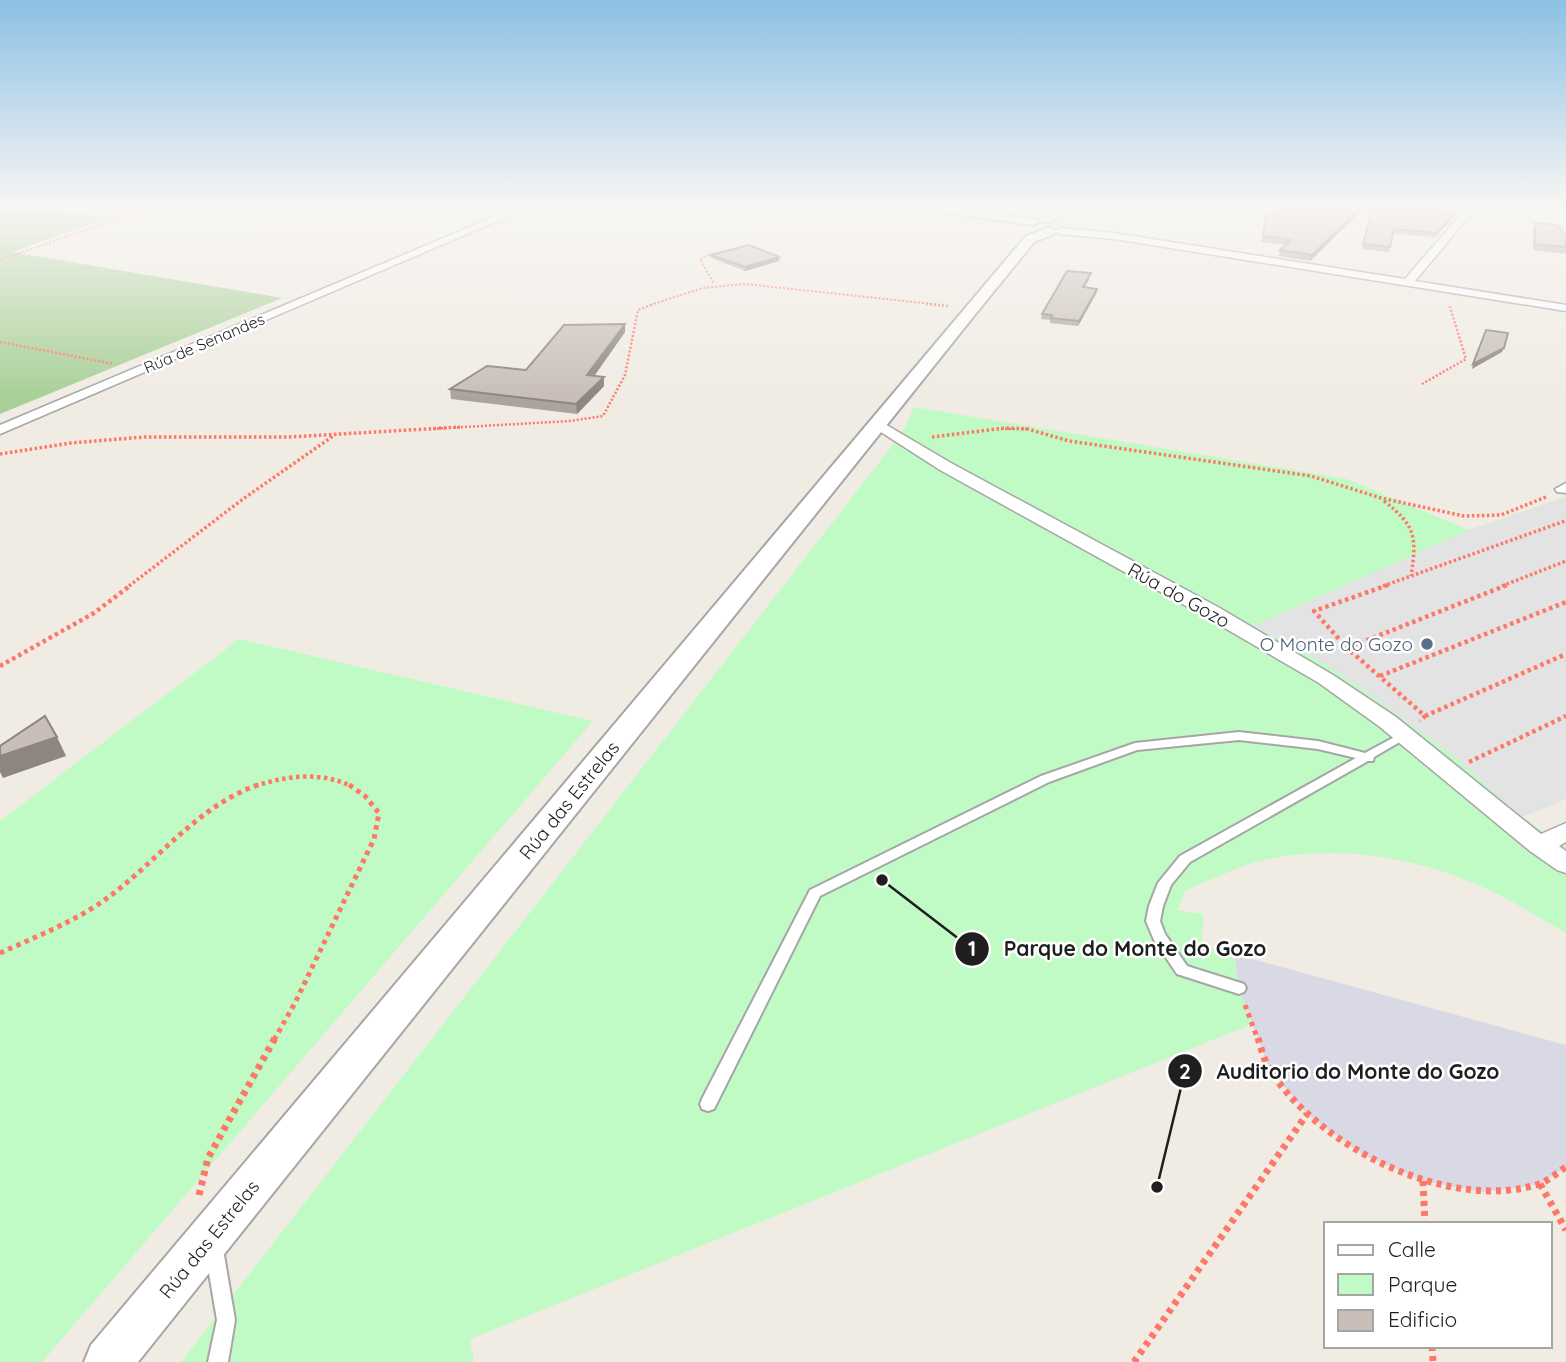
<svg xmlns="http://www.w3.org/2000/svg" width="1566" height="1362" viewBox="0 0 1566 1362" font-family="Quicksand,sans-serif">
  <style>
    .farmland { fill: #edefcf }
    .forest { fill: #a8d098 }
    .park { fill: #c0fbc5 }
    .parking { fill: #e3e3e3 }
    .plaza { fill: #d9d9e6 }
    .lines { fill: none; stroke-linecap: round; stroke-linejoin: round }
    .service-casing { stroke: #a6a6a6; stroke-width: 4 }
    .minor-casing { stroke: #a6a6a6; stroke-width: 3 }
    .tertiary-casing { stroke: #a6a6a6; stroke-width: 4 }
    .path-far5 { stroke: #fe7767; stroke-width: 2; stroke-dasharray: 2 2; stroke-linecap: butt }
    .path-far4 { stroke: #fe7767; stroke-width: 2.5; stroke-dasharray: 2 2; stroke-linecap: butt }
    .path-far3 { stroke: #fe7767; stroke-width: 3.5; stroke-dasharray: 2.5 2.5; stroke-linecap: butt }
    .path-far2 { stroke: #fe7767; stroke-width: 4.5; stroke-dasharray: 3.5 3.5; stroke-linecap: butt }
    .path-far1 { stroke: #fe7767; stroke-width: 5; stroke-dasharray: 4.5 4.5; stroke-linecap: butt }
    .path { stroke: #fe7767; stroke-width: 7; stroke-dasharray: 5 5; stroke-linecap: butt }
    .service { fill: #fff; fill-rule: evenodd }
    .minor { fill: #fff; fill-rule: evenodd }
    .tertiary { fill: #fff; fill-rule: evenodd }
    .wall { fill: #aca39d }
    .shaded-wall { fill: #8c8580 }
    .building { fill: #c8beb7; stroke: #8c8580; stroke-width: 2 }
    .service-dot { fill: #5c6f8a; stroke: #fff; stroke-width: 2.5 }
    .labels { text-anchor: middle; stroke-width: 5; stroke-linejoin: round; paint-order: stroke }
    .far-street-label { font-size: 16px; fill: #1f1f1f; stroke: #fff }
    .street-label { font-size: 19px; fill: #1f1f1f; stroke: #fff }
    .service-label { font-size: 19px; fill: #4e5e75; stroke: #fff; text-anchor: end }
    .leader { fill: none; stroke: #1f1f1f; stroke-width: 2.5 }
    .callout-dot { fill: #1f1f1f; stroke: #fff; stroke-width: 2.5 }
    .mark-label { font-size: 21px; text-anchor: middle; font-weight: bold; fill: #fff }
    .callout-label { font-size: 21px; text-anchor: middle; font-weight: bold; fill: #1f1f1f; stroke: #fff; stroke-width: 5; stroke-linejoin: round; paint-order: stroke }
  </style>
  <rect width="100%" height="100%" fill="#f0ece4"/>
  <!-- farmland -->
  <path class="farmland" d="M9,207H138L113,216Z"/>
  <!-- forest -->
  <path class="forest" d="M0,207L113,216L12,252L282,298L0,414Z"/>
  <!-- park -->
  <path class="park" d="M914,407L1347,479L1469,530L1566,497V799L1522,817L1566,847V933C1541,919 1516,903 1491,891C1424,858 1338,843 1265,860C1237,866 1211,880 1185,891L1177,910L1203,914L1202,946L1234,954L1239,988L1252,1024L470,1339L474,1362H181L888,451L904,429Z
    M239,639L593,721L42,1362H0V821Z"/>
  <!-- parking -->
  <path class="parking" d="M1566,497V799L1521,817L1455,757L1362,689L1324,663L1253,626L1469,530Z"/>
  <!-- plaza -->
  <path class="plaza" d="M1234,954L1566,1045V1167L1540,1184L1483,1192L1423,1181L1361,1154L1307,1114L1269,1068L1239,989Z"/>
  <g class="lines">
    <!-- service casing -->
    <g class="service-casing">
      <path id="service" d="M1239,732L1318,741L1365,753L1400,734L1404,732L1410,736L1374,757L1373,761H1368L1190,862L1171,885L1163,906L1160,921L1165,934L1187,966L1244,984L1246,988L1244,992L1239,994L1177,974L1154,940L1146,921L1149,906L1158,883L1180,856L1356,758L1318,749L1239,740L1137,750L1049,782L820,896L714,1109L708,1111L702,1109L700,1104L702,1099L810,890L1041,776L1135,743Z
        M214,1240L220,1243L223,1249L235,1320L228,1362H208L217,1320L205,1249L208,1243Z"/>
    </g>
    <!-- minor casing -->
    <g class="minor-casing">
      <path id="minor" d="M517,207H530L0,434V425Z
        M1467,207H1477L1415,281L1566,305V311L1114,239L1060,234L1055,231L1060,228L1114,233L1405,279Z
        M878,420L951,463L1218,607L1333,675L1396,717L1541,834L1566,823V842L1559,846L1566,851V873L1557,870L1530,851L1380,727L1319,683L1204,616L940,470L873,427L871,424L873,421Z
        M1566,483V493L1557,492L1555,489Z"/>
    </g>
    <!-- tertiary casing -->
    <g class="tertiary-casing">
      <path id="tertiary" d="M920,207H953L1039,220L1071,207H1088L1049,222L1040,221L1034,225L926,210Z
        M1050,227L1056,231L1054,234L1034,242L977,312L138,1362H84L91,1345L1026,236Z"/>
    </g>
    <!-- path-far5 -->
    <path class="path-far5" d="M710,255L700,259L714,284
      M0,260L151,207
      M650,305L703,288L745,284L942,305"/>
    <!-- path-far4 -->
    <path class="path-far4" d="M926,304L949,306
      M0,342L114,364
      M1422,384L1466,359L1449,304
      M429,429L570,421L603,416L625,375L638,310L654,304
      M997,429H1028"/>
    <!-- path-far3 -->
    <path class="path-far3" d="M932,437L1005,428L1028,429L1069,441L1311,476L1381,498L1464,516L1501,515L1546,497
      M0,454L71,443L144,437H289L460,427
      M1384,501C1416,526 1417,537 1411,576
      M129,586L243,499L336,434
      M1383,586L1565,521
      M1502,586L1566,561"/>
    <!-- path-far2 -->
    <path class="path-far2" d="M1388,585L1314,611L1347,648L1425,716L1420,721
      M1347,648L1507,585
      M0,666L94,613L131,585
      M1380,676L1566,602
      M1425,716L1566,654
      M1469,762L1566,716
      M255,786C286,776 320,771 351,786"/>
    <!-- path-far1 -->
    <path class="path-far1" d="M0,953C35,937 74,922 106,899C157,862 200,803 261,784
      M1245,1005L1258,1040
      M274,1040L295,1003L374,839L379,813L365,796L348,784"/>
    <!-- path -->
    <path class="path" d="M1258,1038C1261,1048 1264,1060 1269,1068C1316,1146 1449,1213 1539,1184C1548,1181 1558,1172 1566,1167
      M1423,1181L1425,1224
      M1540,1184L1566,1230
      M199,1195L208,1158L275,1038
      M1432,1346L1433,1362
      M1134,1362L1307,1114"/>
    <!-- service -->
    <use href="#service" class="service"/>
    <!-- minor -->
    <use href="#minor" class="minor"/>
    <!-- tertiary -->
    <use href="#tertiary" class="tertiary"/>
  </g>
  <!-- wall -->
  <path class="wall" d="M1286,207H1365L1310,261L1279,256L1280,250L1286,245L1261,242L1266,217Z
    M1373,207H1442L1437,212L1452,219L1435,237L1393,234L1389,252L1362,249Z
    M1535,223L1566,235V254L1533,250V230Z
    M711,255L779,261L745,271L711,258Z
    M1090,278L1085,287L1097,289L1096,294L1078,326L1050,323V320L1041,319L1042,314Z
    M625,324V332L594,376L604,386L577,414L451,399L450,389L526,370Z"/>
  <!-- shaded-wall -->
  <path class="shaded-wall" d="M1361,207H1365L1310,261L1312,255Z
    M1453,214L1452,219L1435,237L1437,233Z
    M779,257V261L745,271V267Z
    M1097,289L1096,294L1078,326L1079,321Z
    M625,324V332L588,385L587,375Z
    M1504,348L1502,352L1472,369L1473,364Z
    M604,377V386L577,414L576,404Z
    M57,737L66,756L3,778L0,772V756Z"/>
  <!-- building -->
  <path class="building" d="M1286,207H1361L1312,255L1280,250L1291,240L1263,236L1266,217Z
    M1373,207H1439L1435,212L1453,214L1437,233L1394,229L1390,247L1363,244Z
    M1535,223L1557,225L1566,235V247L1535,244Z
    M749,245L779,257L745,267L711,255Z
    M1067,271L1091,273L1083,287L1097,289L1079,321L1051,318L1052,315L1042,314Z
    M625,324L587,375L604,377L576,404L450,389L487,366L526,370L564,325Z
    M1486,330L1508,333L1504,348L1473,364Z
    M45,716L57,737L0,756V746Z"/>
  <!-- sky -->
  <linearGradient id="sky" x2="0" y2="1"><stop stop-color="#8cc0e4"/><stop offset="0.52" stop-color="#f8f6f3"/><stop offset="1" stop-color="#f8f6f3" stop-opacity="0"/></linearGradient>
  <rect width="1566" height="398" fill="url(#sky)"/>
  <!-- markers -->
  <circle class="service-dot" cx="1427" cy="644" r="7"/>
  <g class="labels">
    <!-- far-street labels -->
    <g class="far-street-label">
      <text transform="translate(204 343) rotate(-23)" y="6">Rúa de Senandes</text>
    </g>
    <!-- street labels -->
    <g class="street-label">
      <text transform="translate(1179 595) rotate(29)" y="7">Rúa do Gozo</text>
      <text transform="translate(569 800) rotate(-51)" y="7">Rúa das Estrelas</text>
      <text transform="translate(209 1239) rotate(-51)" y="7">Rúa das Estrelas</text>
    </g>
    <!-- service labels -->
    <g class="service-label">
      <text x="1413" y="651">O Monte do Gozo</text>
    </g>
  </g>
  <!-- callouts -->
  <path class="leader" d="M882 880L972 949M1157 1187L1185 1071"/>
  <g class="callout-dot">
    <circle cx="882" cy="880" r="7"/>
    <circle cx="1157" cy="1187" r="7"/>
    <circle cx="972" cy="949" r="18"/>
    <circle cx="1185" cy="1071" r="18"/>
  </g>
  <g class="mark-label">
    <text x="972" y="956">1</text>
    <text x="1185" y="1079">2</text>
  </g>
  <g class="callout-label">
    <text x="1135" y="956">Parque do Monte do Gozo</text>
    <text x="1358" y="1079">Auditorio do Monte do Gozo</text>
  </g>
  <!-- legend -->
  <rect x="1324" y="1222" width="228" height="126" fill="#ffffff" stroke="#a5a5a5" stroke-width="2"/>
  <rect x="1338" y="1245" width="35" height="10" fill="#ffffff" stroke="#a5a5a5" stroke-width="2"/>
  <text x="1388" y="1257" font-size="21" fill="#1f1f1f">Calle</text>
  <rect x="1338" y="1274" width="35" height="21" fill="#c0fbc5" stroke="#a5a5a5" stroke-width="2"/>
  <text x="1388" y="1292" font-size="21" fill="#1f1f1f">Parque</text>
  <rect x="1338" y="1310" width="35" height="21" fill="#c8beb7" stroke="#a5a5a5" stroke-width="2"/>
  <text x="1388" y="1327" font-size="21" fill="#1f1f1f">Edificio</text>
</svg>
